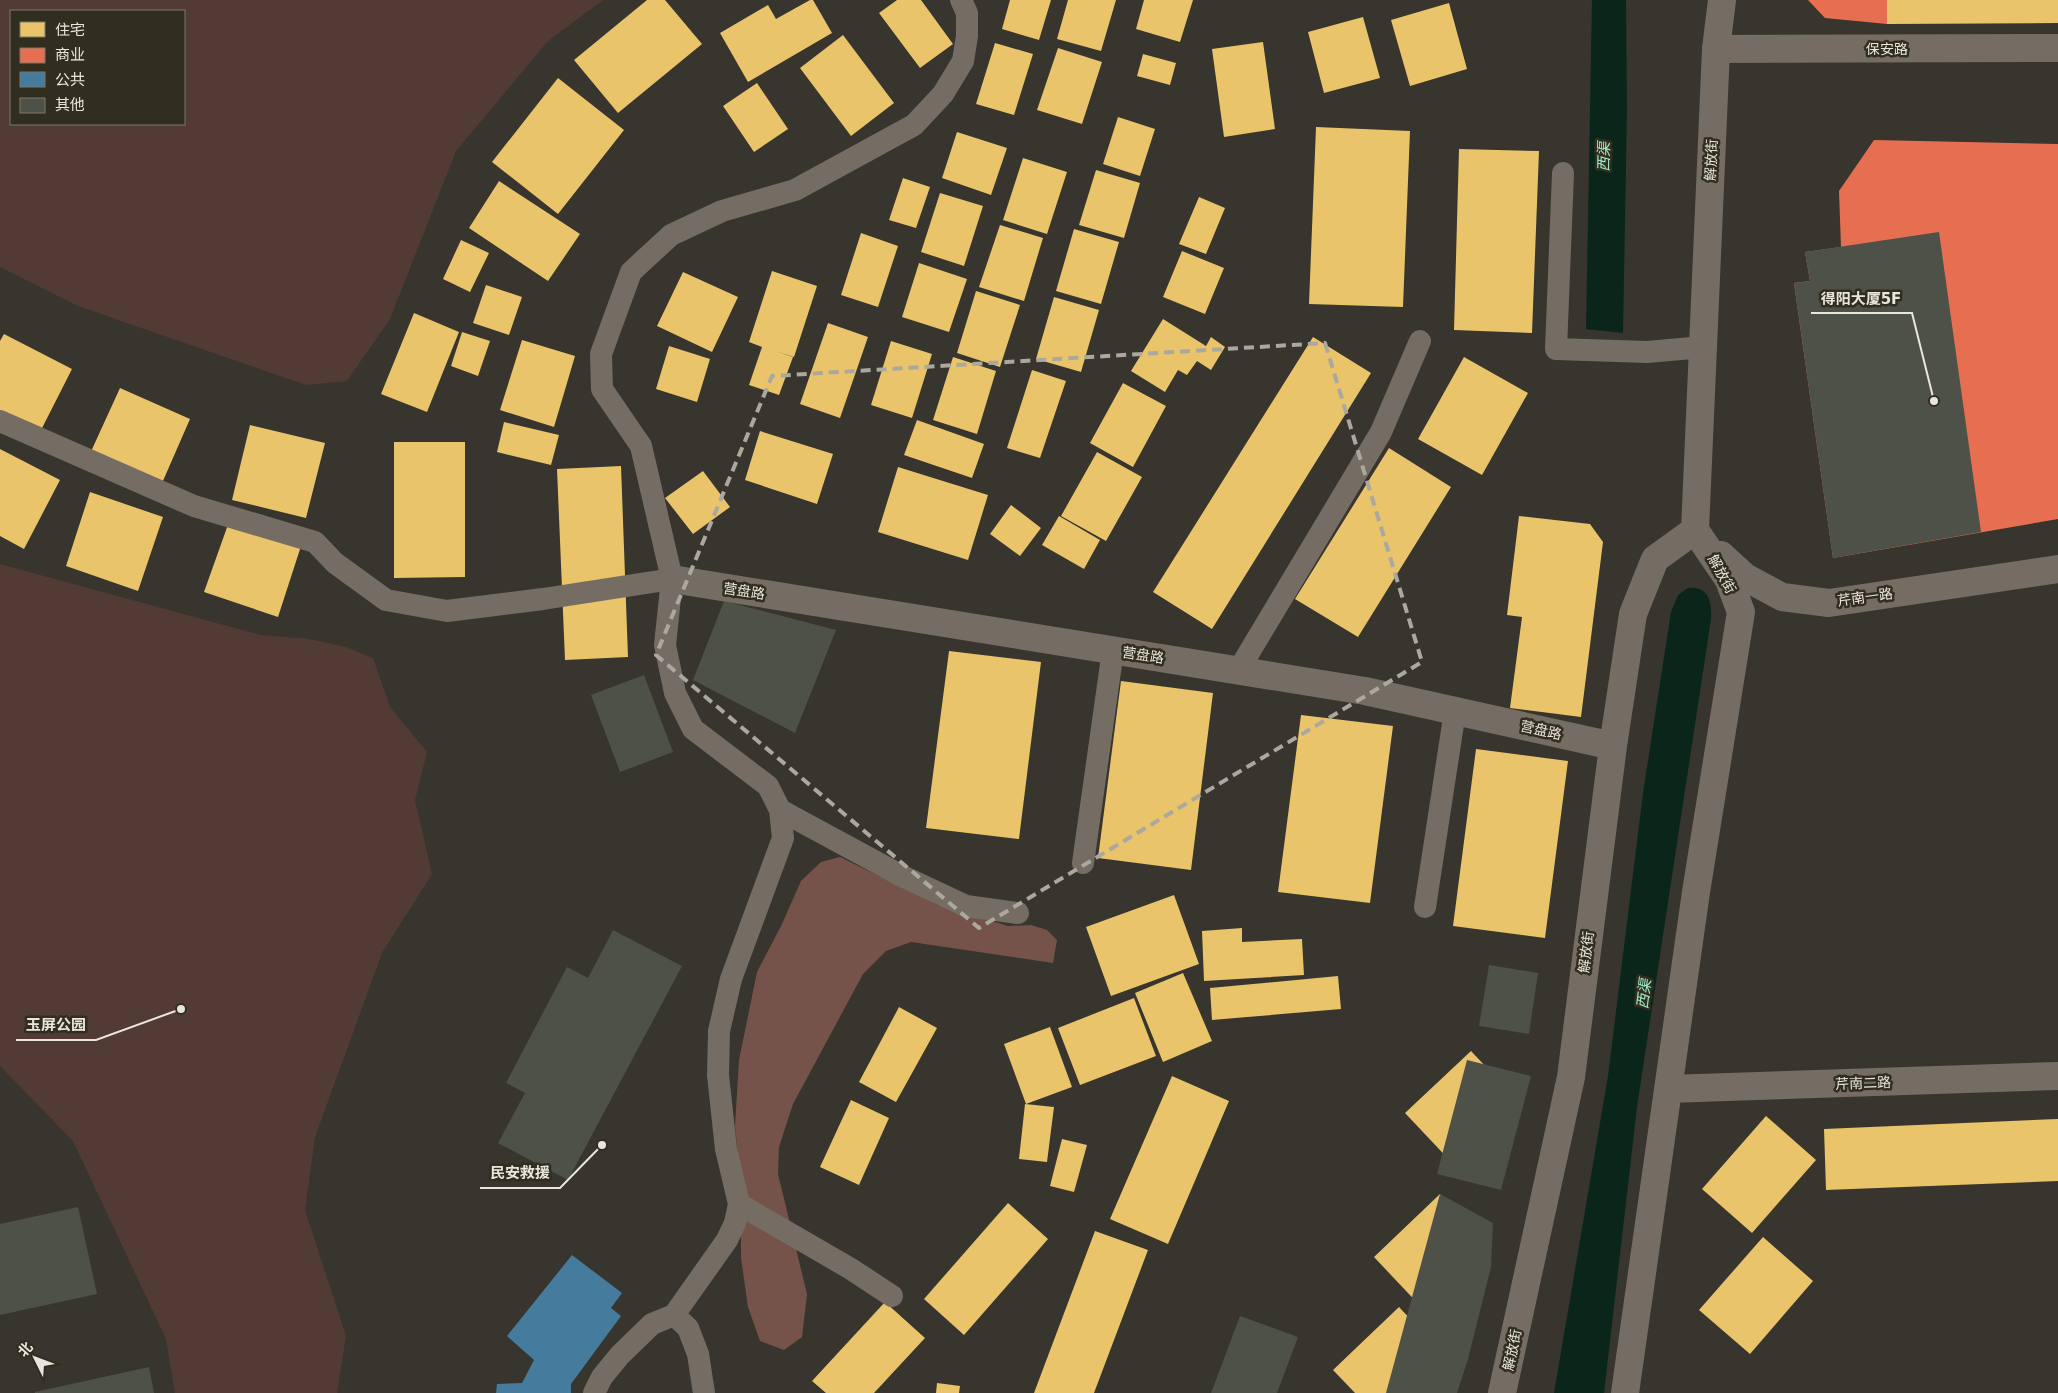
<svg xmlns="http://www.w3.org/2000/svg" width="2058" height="1393" viewBox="0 0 2058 1393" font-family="'DejaVu Sans','Noto Sans SC',sans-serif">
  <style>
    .green { fill: #523b35; fill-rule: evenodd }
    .forest { fill: #76534a }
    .water { fill: #0a261b }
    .homes { fill: #e9c46a }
    .shops { fill: #e76f51 }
    .public { fill: #457b9d }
    .building { fill: #4e5147 }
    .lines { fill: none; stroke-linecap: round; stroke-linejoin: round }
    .service { stroke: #756d64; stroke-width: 22 }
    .minor { stroke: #756d64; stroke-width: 28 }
    .tertiary { stroke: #756d64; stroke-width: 28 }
    .marked { fill: none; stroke: #aaa89f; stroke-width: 4; stroke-dasharray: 10 6; stroke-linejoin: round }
    .labels { text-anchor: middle; stroke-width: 5; stroke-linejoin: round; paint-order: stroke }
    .street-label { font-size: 14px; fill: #e8e6dd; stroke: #312e1f }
    .water-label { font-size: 15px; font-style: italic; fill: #a2eac9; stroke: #312e1f }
    .leader { fill: none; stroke: #e8e6dd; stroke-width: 2 }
    .callout-dot { fill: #e8e6dd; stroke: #312e1f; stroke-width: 2 }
    .callout-label { font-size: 15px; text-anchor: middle; font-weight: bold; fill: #e8e6dd; stroke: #312e1f; stroke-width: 5; stroke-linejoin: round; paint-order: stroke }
  </style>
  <rect width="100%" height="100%" fill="#37352d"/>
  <!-- green -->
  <path class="green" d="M0,0H603L548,41L456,151L390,319L347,381L306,385L78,306L0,267ZM184,11V124H11V11Z
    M0,564L261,635L309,639L346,647L373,658L390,707L427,752L415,800L432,874L382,953L315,1137L305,1210L346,1336L337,1393H175L166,1339L73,1141L0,1066Z"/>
  <!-- forest -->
  <path class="forest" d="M840,857L938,905L1008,926L1031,925L1047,930L1057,940L1053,963L911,942L886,951L863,974L793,1104L779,1147L778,1174L807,1294L802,1337L784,1350L760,1341L748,1307L741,1258V1188L735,1126L739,1060L757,972L782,924L801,881L821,862Z"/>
  <!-- water -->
  <path class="water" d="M1592,0H1626L1627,110L1623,333L1586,329Z
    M1688,588C1709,586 1712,602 1711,619L1637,1107L1604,1393H1554L1608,1076L1643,793L1671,612L1678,595Z"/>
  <!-- homes -->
  <path class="homes" d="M647,0H665L702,44L618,113L574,60Z
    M810,0H813L832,33L748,82L720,33L768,5L776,19Z
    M897,0H921L953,44L920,68L879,13Z
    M1010,0H1051L1039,40L1002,29Z
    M1068,0H1116L1101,51L1057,39Z
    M1144,0H1193L1180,42L1136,29Z
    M1887,0H2058V23L1887,24Z
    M1449,3L1467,69L1410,86L1391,20Z
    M1363,17L1380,78L1324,93L1308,32Z
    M843,35L894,103L851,136L800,68Z
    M1263,42L1275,129L1224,137L1212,49Z
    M995,43L1033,54L1014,115L976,104Z
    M1058,48L1102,62L1082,124L1037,110Z
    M1143,54L1176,63L1170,85L1137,76Z
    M558,78L624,130L558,214L492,162Z
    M757,83L788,129L754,152L723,106Z
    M1118,117L1155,129L1140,176L1103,164Z
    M1316,127L1410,131L1403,307L1309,304Z
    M957,132L1007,148L991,195L942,178Z
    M1459,149L1539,151L1532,333L1454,330Z
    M1023,158L1067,172L1047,234L1003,220Z
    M1096,170L1140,183L1124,238L1079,225Z
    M903,178L930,187L916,228L889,220Z
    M499,181L580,234L548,281L469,228Z
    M940,193L983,206L964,266L921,252Z
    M1199,197L1225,208L1206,254L1179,244Z
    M1000,225L1043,238L1024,301L979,287Z
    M1074,229L1119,242L1101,304L1056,291Z
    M861,233L898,246L878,307L841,295Z
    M461,240L489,253L470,292L443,279Z
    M1182,251L1224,268L1205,314L1163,297Z
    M919,263L967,279L949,332L902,317Z
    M772,271L817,286L794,357L775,351L793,357L779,395L749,385L762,347L749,342Z
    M683,272L738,297L712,352L657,326Z
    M486,285L522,297L509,335L473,323Z
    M976,291L1020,305L1000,367L957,353Z
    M1054,297L1099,310L1081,372L1036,359Z
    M414,313L459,332L427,412L381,394Z
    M1163,319L1206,346L1211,337L1225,347L1211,370L1197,361L1187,375L1178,370L1165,392L1131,371Z
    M828,323L868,337L840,418L800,404Z
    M462,332L490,341L478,376L451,366Z
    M4,334L72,369L37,438L0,420V341Z
    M1313,337L1371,373L1212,629L1153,592Z
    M522,340L575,356L554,427L500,410Z
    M891,341L932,354L912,418L871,405Z
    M669,346L710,359L697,402L656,389Z
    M953,357L996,371L977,434L933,420Z
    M1464,357L1528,393L1482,475L1418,439Z
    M1032,370L1066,381L1040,458L1007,448Z
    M1123,383L1166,406L1133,467L1090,443Z
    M120,388L190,419L159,490L88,458Z
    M917,420L984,444L972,478L904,455Z
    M504,422L559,435L551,465L497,452Z
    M250,425L325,443L306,518L232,500Z
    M760,431L833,454L817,504L745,480Z
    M394,442H465V577L394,578Z
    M1389,448L1451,487L1358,637L1295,599Z
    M0,449L60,480L24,549L0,536Z
    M1097,452L1142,477L1106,541L1061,516Z
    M621,466L628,657L565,660L557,469Z
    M898,467L988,495L968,560L878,532Z
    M703,471L730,507L693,534L665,498Z
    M90,492L163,517L138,591L66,566Z
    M1011,505L1041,528L1020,556L990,534Z
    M1059,516L1100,540L1084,569L1042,545Z
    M1519,516L1590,524L1603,542L1581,717L1510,708L1522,617L1507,615Z
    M230,519L302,543L278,617L204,592Z
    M949,651L1041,662L1019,839L926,828Z
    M1121,681L1213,693L1191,870L1098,858Z
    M1301,715L1393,726L1370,903L1278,892Z
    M1476,749L1568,761L1545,938L1453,926Z
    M1174,895L1199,964L1111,996L1086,927Z
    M1242,928V942L1302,939L1304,975L1204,981L1202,931Z
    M1183,973L1212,1041L1163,1062L1135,993Z
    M1338,976L1341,1009L1212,1020L1210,988Z
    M1134,998L1156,1056L1080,1085L1058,1028Z
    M899,1007L937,1028L896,1102L859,1082Z
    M1050,1027L1072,1087L1026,1104L1004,1044Z
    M1471,1051L1521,1104L1455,1166L1405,1113Z
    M1172,1076L1229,1101L1168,1244L1110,1219Z
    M851,1100L889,1118L859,1185L820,1167Z
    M1025,1104L1054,1107L1047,1162L1019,1159Z
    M1766,1116L1816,1160L1752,1233L1702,1189Z
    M2058,1119V1181L1826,1190L1824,1129Z
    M1062,1139L1087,1145L1074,1192L1050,1186Z
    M1440,1194L1490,1247L1424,1310L1374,1257Z
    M1008,1203L1048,1239L964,1335L924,1299Z
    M1095,1231L1148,1250L1094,1393H1034Z
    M1763,1237L1813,1281L1750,1354L1699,1310Z
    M885,1302L925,1338L874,1393H826L812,1381Z
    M1399,1307L1449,1360L1414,1393H1355L1333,1370Z
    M937,1383L960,1386L959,1393H936Z"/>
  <!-- shops -->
  <path class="shops" d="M1808,0H1887V24L1825,18Z
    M1874,140L2058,144V519L1833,558L1794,283L1810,281L1805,252L1841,247L1839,191Z"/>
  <!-- public -->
  <path class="public" d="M572,1255L622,1293L611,1308L621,1316L571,1384V1393H496L497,1384L522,1383L534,1360L507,1336Z"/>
  <!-- building -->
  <path class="building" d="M1939,232L1981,532L1833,558L1794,283L1810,281L1805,252Z
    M724,601L836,630L795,733L693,680Z
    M644,675L673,752L620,772L591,695Z
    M613,930L682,966L568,1180L498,1143L525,1093L506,1083L567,967L588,978Z
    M1489,965L1538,973L1529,1034L1479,1026Z
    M1467,1060L1531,1076L1501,1190L1437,1174Z
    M1440,1194L1493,1223L1491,1267L1468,1359L1457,1393H1386Z
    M78,1207L97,1294L0,1315V1224Z
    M1240,1316L1298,1337L1277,1393H1211Z
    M149,1367L154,1393H35V1392Z"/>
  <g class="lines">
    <!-- service -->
    <path class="service" d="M1563,173L1556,349L1647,352L1703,347
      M0,421L194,506L315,542L335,563L386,600L447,611L543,599L672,579
      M1238,671L1381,432L1420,341
      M780,810L900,875L966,906L1018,913
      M1083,863L1113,650
      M1425,907L1455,711
      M739,1204L851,1269L892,1296
      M674,1315L727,1240L735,1223L739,1204L726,1149L718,1075L719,1031L731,979L783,838L780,810L768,786L693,729L675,693L665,645L672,579L641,446L602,389L601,354L631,272L671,235L722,211L795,190L914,125L943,94L963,61L967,36V13L961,0
      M594,1393L602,1377L620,1355L652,1324L674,1315L688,1328L698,1354L704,1393"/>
    <!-- minor -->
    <path class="minor" d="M1716,49L2058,48
      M1721,555L1745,577L1782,597L1829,603L2058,569
      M672,579L1365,691L1613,746
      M1668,1089L2058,1076
      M1502,1393L1571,1077L1613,746L1633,614L1655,559L1695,530
      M1625,1393L1696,892L1741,612L1729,580L1695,530"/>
    <!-- tertiary -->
    <path class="tertiary" d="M1695,530L1716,49L1722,0"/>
  </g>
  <!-- marked area -->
  <path class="marked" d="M1325,343L1422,662L979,928L656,655L772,376Z"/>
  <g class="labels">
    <!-- street labels -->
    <g class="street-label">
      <text x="1887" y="54">保安路</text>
      <text transform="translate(1711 160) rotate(-87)" y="5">解放街</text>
      <text transform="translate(1722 574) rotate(61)" y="5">解放街</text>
      <text transform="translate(744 591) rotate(9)" y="5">营盘路</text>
      <text transform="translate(1865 597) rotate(-8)" y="5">芹南一路</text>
      <text transform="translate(1143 655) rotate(9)" y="5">营盘路</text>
      <text transform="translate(1541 730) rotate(13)" y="5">营盘路</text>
      <text transform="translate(1586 952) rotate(-83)" y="5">解放街</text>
      <text transform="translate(1863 1083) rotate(-2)" y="5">芹南二路</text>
      <text transform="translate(1512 1350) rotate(-78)" y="5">解放街</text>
    </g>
    <!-- water labels -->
    <g class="water-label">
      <text transform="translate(1604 157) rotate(-89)" y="5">西渠</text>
      <text transform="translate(1644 994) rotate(-83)" y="5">西渠</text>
    </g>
  </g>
  <!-- callouts -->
  <path class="leader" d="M1934 401L1912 313H1811M181 1009L96 1040H16M602 1145L560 1188H480"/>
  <g class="callout-dot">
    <circle cx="1934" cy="401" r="5"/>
    <circle cx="181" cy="1009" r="5"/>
    <circle cx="602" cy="1145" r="5"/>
  </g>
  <g class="callout-label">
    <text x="1861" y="304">得阳大厦5F</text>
    <text x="56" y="1030">玉屏公园</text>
    <text x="520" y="1178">民安救援</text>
  </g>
  <!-- legend -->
  <rect x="10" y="10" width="175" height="115" fill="#312e1f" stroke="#7a786b"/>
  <rect x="20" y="22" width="25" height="15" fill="#e9c46a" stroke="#7a786b"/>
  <text x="55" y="35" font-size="15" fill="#e8e6dd">住宅</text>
  <rect x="20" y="48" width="25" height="15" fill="#e76f51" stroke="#7a786b"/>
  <text x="55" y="60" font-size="15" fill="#e8e6dd">商业</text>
  <rect x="20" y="72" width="25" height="15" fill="#457b9d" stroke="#7a786b"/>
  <text x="55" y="85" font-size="15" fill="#e8e6dd">公共</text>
  <rect x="20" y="98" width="25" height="15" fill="#4e5147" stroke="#7a786b"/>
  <text x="55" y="110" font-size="15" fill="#e8e6dd">其他</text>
  <!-- north arrow -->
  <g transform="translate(35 1358) rotate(312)" stroke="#312e1f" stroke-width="4" paint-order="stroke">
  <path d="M0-4L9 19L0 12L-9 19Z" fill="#e8e6dd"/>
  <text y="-8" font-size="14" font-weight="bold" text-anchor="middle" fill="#e8e6dd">北</text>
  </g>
</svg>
